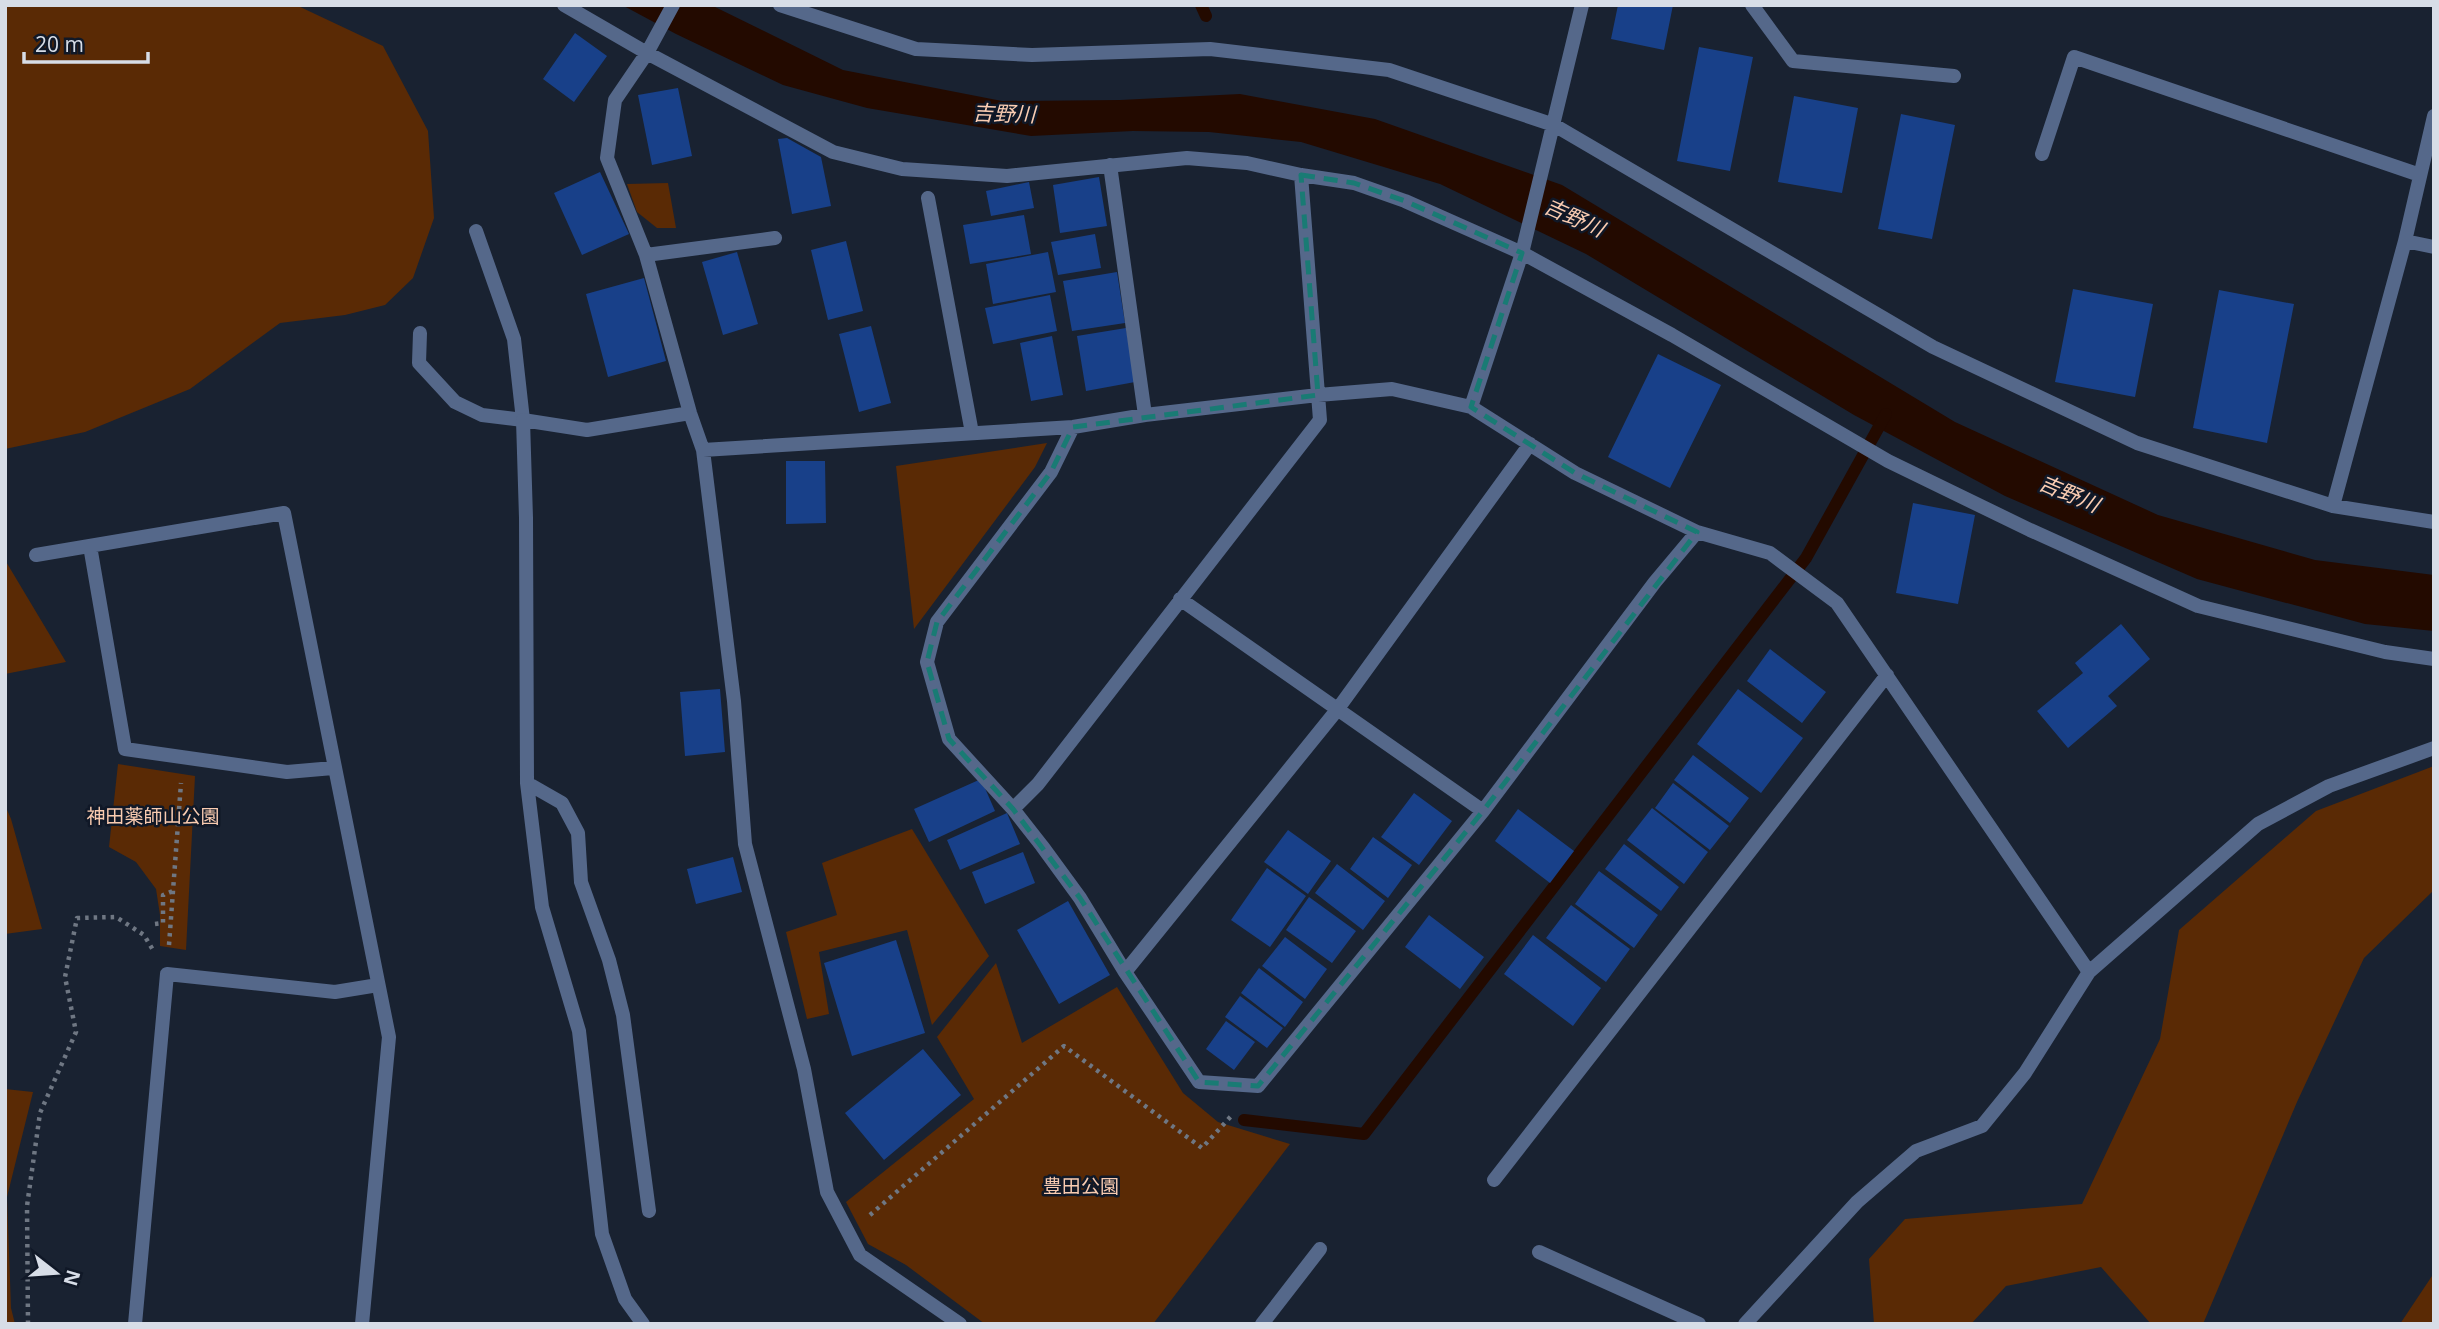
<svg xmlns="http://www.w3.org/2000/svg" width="2439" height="1329" viewBox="0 0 2439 1329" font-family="'Open Sans','Noto Sans JP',sans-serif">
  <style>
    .green { fill: #5a2a05 }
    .water { fill: #230a00 }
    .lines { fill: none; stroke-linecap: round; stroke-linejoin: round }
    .stream { stroke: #230a00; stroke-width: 12 }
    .building { fill: #184089 }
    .path { stroke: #6f7783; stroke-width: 4.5; stroke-dasharray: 3.5 5; stroke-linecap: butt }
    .lane { stroke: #55688a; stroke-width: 14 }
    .street { stroke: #55688a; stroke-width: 14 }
    .marked { fill: none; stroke: #197b74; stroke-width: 5; stroke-dasharray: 14 9; stroke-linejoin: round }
    .labels { text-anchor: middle; stroke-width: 5; stroke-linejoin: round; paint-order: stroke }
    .park-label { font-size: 19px; fill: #f9cbb0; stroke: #101827 }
    .water-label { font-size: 21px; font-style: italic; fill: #fbcdb2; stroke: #101827 }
  </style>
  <rect width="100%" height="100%" fill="#192231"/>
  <!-- green -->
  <path class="green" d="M5,5H296L383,46L428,131L434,218L413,278L385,305L345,315L280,323L190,389L85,432L5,449Z
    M668,183L676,228H657L637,212L627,184Z
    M1047,443L1035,467L914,629L896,466Z
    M5,560L66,662L5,674Z
    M118,764L195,776L186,950L160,946V915L156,889L136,862L109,847Z
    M2434,766V890L2364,958L2297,1102L2203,1324H2151L2101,1267L2006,1286L1971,1324H1874L1869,1259L1905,1219L2082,1204L2160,1039L2179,930L2316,811Z
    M5,805L11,819L42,929L5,934Z
    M912,829L989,956L932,1025L907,930L819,952L829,1014L807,1019L786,932L837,915L822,863Z
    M996,963L1022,1043L1117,987L1183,1093L1218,1122L1290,1144L1153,1324H985L906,1265L868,1244L846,1202L974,1099L937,1037Z
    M5,1089L33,1092L7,1197L11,1308L15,1324H5Z
    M2434,1273V1324H2400Z"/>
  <!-- water -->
  <path class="water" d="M622,5H711L843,70L1002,101L1120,100L1240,94L1375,119L1562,185L1955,422L2158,515L2315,560L2434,575V631L2365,624L2197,579L2005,496L1854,415L1586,254L1440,184L1301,142L1209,132L1133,131L1031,136L867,108L783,85L676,34Z"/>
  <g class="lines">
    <!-- stream -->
    <path class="stream" d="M1201,5L1206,16
      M1244,1120L1364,1134L1806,558L1886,414"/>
  </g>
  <!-- building -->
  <path class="building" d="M1618,5H1673L1664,50L1611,39Z
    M575,33L607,56L574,102L543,79Z
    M1699,47L1753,57L1730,171L1677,161Z
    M678,88L692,156L652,165L638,95Z
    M1794,96L1858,108L1842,193L1778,182Z
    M1901,114L1955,125L1932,239L1878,229Z
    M787,138L821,157L831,206L792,214L778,139Z
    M600,172L629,234L582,255L554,193Z
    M1099,177L1107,226L1060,233L1053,185Z
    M1029,182L1034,208L991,216L986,191Z
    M1024,215L1031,254L970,264L963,225Z
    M1095,234L1101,268L1058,275L1051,242Z
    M846,241L863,311L828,320L811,250Z
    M737,252L758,324L723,335L702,262Z
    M1048,252L1056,292L993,304L986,264Z
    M1117,272L1125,323L1072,331L1063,281Z
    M644,278L666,361L608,377L586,294Z
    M2073,289L2153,304L2135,397L2055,382Z
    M2219,290L2294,304L2267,443L2193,428Z
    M1050,295L1057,331L993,344L985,308Z
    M871,326L891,403L859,412L839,334Z
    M1126,328L1135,382L1086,391L1077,336Z
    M1052,336L1063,395L1031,401L1020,343Z
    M1658,354L1721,385L1670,488L1608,457Z
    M786,461H825L826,523L786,524Z
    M1913,503L1975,515L1958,604L1896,593Z
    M2121,624L2150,659L2108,696L2117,706L2068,748L2037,711L2083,673L2075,663Z
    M1770,649L1826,692L1802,723L1747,681Z
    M720,689L725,752L685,756L680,692Z
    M1738,689L1803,738L1761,793L1697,744Z
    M1693,755L1749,798L1730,823L1674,780Z
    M981,779L995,811L929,842L914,809Z
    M1673,783L1729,826L1710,850L1655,808Z
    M1414,793L1452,821L1419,865L1381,837Z
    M1652,808L1708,852L1684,884L1627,840Z
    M1518,809L1574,851L1550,883L1495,841Z
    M1007,813L1020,844L960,870L947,840Z
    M1288,830L1331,861L1308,894L1264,862Z
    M1373,837L1412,865L1388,898L1350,869Z
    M1624,844L1679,887L1661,911L1605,869Z
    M1023,852L1035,883L985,904L972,872Z
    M733,857L742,892L696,904L687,869Z
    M1337,864L1385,901L1363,930L1315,893Z
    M1267,868L1306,896L1270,947L1231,920Z
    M1599,871L1658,915L1634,948L1575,904Z
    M1309,897L1356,931L1332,963L1286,930Z
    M1068,901L1110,975L1059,1004L1017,930Z
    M1571,905L1630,949L1606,982L1546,938Z
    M1429,915L1484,957L1460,989L1405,947Z
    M1533,935L1601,988L1573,1026L1504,974Z
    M1285,937L1327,969L1305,999L1262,966Z
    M896,940L925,1033L852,1056L824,963Z
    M1259,968L1303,1002L1285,1027L1241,993Z
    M1240,996L1283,1028L1267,1048L1225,1017Z
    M1226,1021L1255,1042L1234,1070L1206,1049Z
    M923,1049L961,1095L884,1160L845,1113Z"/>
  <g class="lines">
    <!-- path -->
    <path class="path" d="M155,924L163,923V895L173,891
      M169,945L181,783
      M870,1215L1064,1046L1202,1148L1233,1114
      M28,1324L27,1206L40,1113L76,1032L65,977L77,918L116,917L144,935L153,950"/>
    <!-- lane -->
    <path class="lane" d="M420,333L419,363L455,402L482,415L523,420L514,339L476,231"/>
    <!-- street -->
    <path class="street" d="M564,5L647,53L833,152L902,169L1007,176L1187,158L1247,163L1301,175L1354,183L1405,201L1522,253L1672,335L1888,461L2030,530L2198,606L2385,652L2434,659
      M673,5L647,53L615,100L607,158L646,255L690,413L703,450L734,701L745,844L804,1069L827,1192L860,1255L960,1324
      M780,5L916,49L1032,55L1210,49L1389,70L1554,125L1933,347L2137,443L2333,506L2434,522
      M1752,5L1793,61L1954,76
      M2042,154L2074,57L2420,175
      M1110,165L1145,415
      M928,198L972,433
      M2405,241L2434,247
      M646,255L775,238
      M1471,407L1522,253L1582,5
      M1073,427L1051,472L937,622L927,662L949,739L1013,809L1042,846L1080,898L1125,972L1199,1082L1258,1086L1483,811L1655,582L1697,532
      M703,450L1073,427L1145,415L1318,395L1392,389L1471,407L1575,473L1697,532L1770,553L1837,603L2089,972
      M2333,506L2405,241L2434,116
      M90,546L125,749L287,772L333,768
      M36,555L284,513L389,1037L362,1324
      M1180,599L1483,811
      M527,783L562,803L578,833L581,882L609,960L623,1015L649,1211
      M1013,809L1038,784L1320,420L1301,175
      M1125,972L1337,710L1530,444
      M1494,1180L1887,675
      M1539,1252L1699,1324
      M135,1324L167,974L335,992L378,985
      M643,1324L625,1299L602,1234L579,1031L542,907L527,783L526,518L523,420L587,430L690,413
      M1262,1324L1320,1249
      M1745,1324L1857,1202L1916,1151L1982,1126L2025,1073L2089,972L2258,824L2329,786L2434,748"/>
  </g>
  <!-- marked area -->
  <path class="marked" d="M1301,175L1354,183L1405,201L1522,253L1471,407L1575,473L1697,532L1483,811L1258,1086L1199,1082L1080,898L1013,809L949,739L927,662L937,622L1051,472L1073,427L1318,395Z"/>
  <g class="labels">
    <!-- park labels -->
    <g class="park-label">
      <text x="153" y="823">神田薬師山公園</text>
      <text x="1081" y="1193">豊田公園</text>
    </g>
    <!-- water labels -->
    <g class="water-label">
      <text transform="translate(1004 114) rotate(2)" y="7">吉野川</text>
      <text transform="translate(1574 218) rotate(24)" y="7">吉野川</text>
      <text transform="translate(2069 494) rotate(23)" y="7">吉野川</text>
    </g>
  </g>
  <!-- border -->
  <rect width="2439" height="1329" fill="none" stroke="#d7dde7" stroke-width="14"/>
  <!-- north arrow -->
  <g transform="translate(56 1273) rotate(107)" stroke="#101827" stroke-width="5" paint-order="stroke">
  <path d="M0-5L12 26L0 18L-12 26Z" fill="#d7dde7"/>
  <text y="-10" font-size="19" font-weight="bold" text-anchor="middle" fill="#d7dde7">N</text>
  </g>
  <!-- scale -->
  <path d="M24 52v10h124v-10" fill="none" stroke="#d7dde7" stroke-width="3.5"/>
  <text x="35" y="52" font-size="21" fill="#d7dde7" stroke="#101827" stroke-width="5" paint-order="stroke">20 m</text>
</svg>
